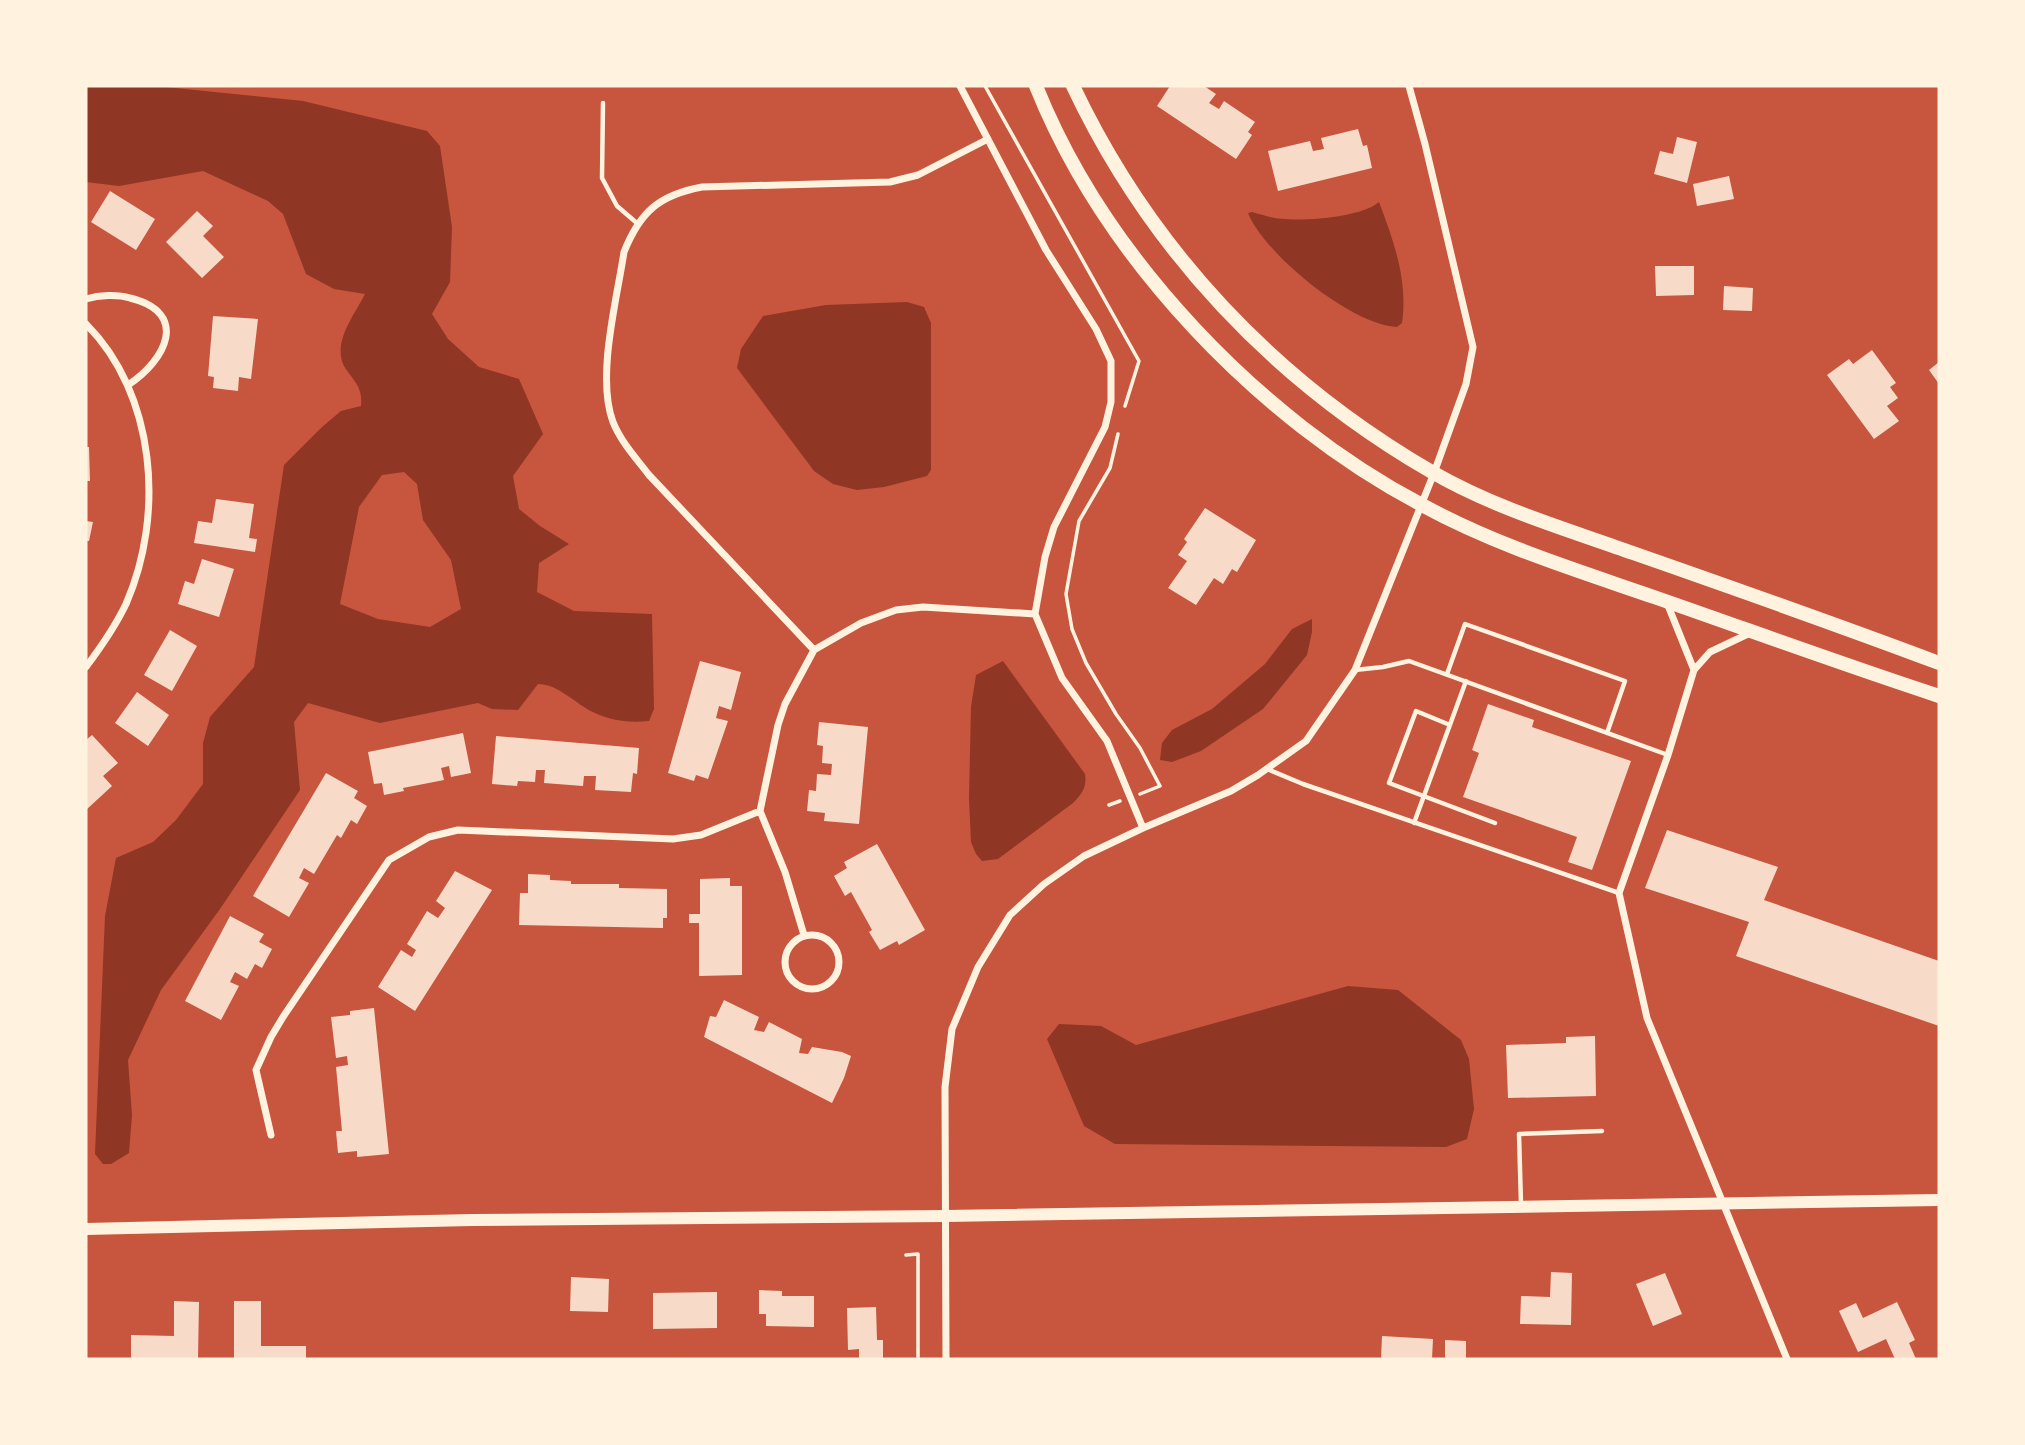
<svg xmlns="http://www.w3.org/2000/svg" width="2025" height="1445" viewBox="0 0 2025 1445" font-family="Manrope,sans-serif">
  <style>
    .water { fill: #8f3625; fill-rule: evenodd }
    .building { fill: #f7dbc8 }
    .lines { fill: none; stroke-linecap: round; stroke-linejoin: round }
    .path { stroke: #fff3e0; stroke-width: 3.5 }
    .service { stroke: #fff3e0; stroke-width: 4.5 }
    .minor { stroke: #fff3e0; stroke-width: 7 }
    .tertiary { stroke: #fff3e0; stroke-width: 12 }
    .primary { stroke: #fff3e0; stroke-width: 14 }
  </style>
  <rect width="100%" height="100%" fill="#c8553d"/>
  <!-- water -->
  <path class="water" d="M86,86H156L303,101L427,131L440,146L452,227L450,282L432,314L448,339L479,367L519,379L543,434L513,476L519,509L540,526L569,544L539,563L537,592L574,611L652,614L654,709L649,721C630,723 613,721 595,713C575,704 559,684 538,684L518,710L492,709L478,703L380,723L308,703L294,722L300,790L220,909L161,990L128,1060L132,1115L129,1153L111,1164H103L95,1154L105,916L116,858L153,842L176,820L203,784V743L210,717L254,667L284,465L322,427L341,411L361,406C364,380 343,375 341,356C338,335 356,312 365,294L334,289L306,274L283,214L268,201L203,171L119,186L86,182ZM404,472L417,484L423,520L451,560L461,609L430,627L378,619L340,604L359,507L382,475Z
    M1379,202C1394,242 1408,280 1402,323L1397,327C1352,325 1265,255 1248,213L1252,212C1263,215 1274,219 1285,219C1308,221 1362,217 1379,202Z
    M907,302L924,307L931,323V470L927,476L884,487L857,490L833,484L814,471L737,368L741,349L763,316L826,305Z
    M1312,619V632L1307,655L1263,709L1201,751L1172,762L1160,760L1162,743L1172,730L1212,709L1265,664L1292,629Z
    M1003,661L1085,774C1087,787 1082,794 1073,803L998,859L982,861L976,854L971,842L969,799L971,707L976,675Z
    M1348,986L1398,990L1461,1040L1469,1059L1474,1109L1467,1139L1446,1147L1115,1144L1084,1126L1047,1039L1059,1024L1101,1026L1136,1045Z"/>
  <!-- building -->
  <path class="building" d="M1170,86H1204L1216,94L1209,103L1219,109L1224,101L1255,122L1248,132L1252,135L1236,159L1157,106Z
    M1358,129L1363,146L1367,145L1372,168L1278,191L1268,151L1310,141L1313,151L1324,149L1321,138Z
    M1677,137L1697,142L1687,183L1654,174L1660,151L1673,154Z
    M1729,176L1734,199L1697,206L1693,184Z
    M110,191L155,219L136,250L91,222Z
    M197,211L213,226L203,236L224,257L202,278L166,242Z
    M1655,266H1694V295L1656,296Z
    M1724,286L1753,288L1752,311L1723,310Z
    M213,316L258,319L251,379L239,377L238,391L213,388L214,377L208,376Z
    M1872,350L1896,383L1890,387L1898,398L1887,406L1899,421L1874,439L1827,375L1849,359L1853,364Z
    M1939,362V384L1929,370Z
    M86,447H89L90,481H86Z
    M216,499L254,504L249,538L257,539L255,552L194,543L198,521L212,523Z
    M1205,508L1256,540L1237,572L1232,569L1223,584L1214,578L1196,605L1168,588L1187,561L1178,555L1187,542L1184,539Z
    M86,521L93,522L89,541H86Z
    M202,559L234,569L219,617L178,604L185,581L194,584Z
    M170,630L197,646L172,691L144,675Z
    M700,661L741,672L731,710L719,706L716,718L728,721L708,779L696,775L694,781L668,773Z
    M137,692L169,715L148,746L115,723Z
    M1488,704L1534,720L1532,727L1631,761L1592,870L1568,862L1577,837L1463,797L1479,753L1472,750Z
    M819,722L868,727L859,824L824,821L825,813L807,811L809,790L816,791L817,774L831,775L832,764L822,763L823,746L817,745Z
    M463,733L471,773L451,777L449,766L441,768L444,780L403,788L404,791L384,795L382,783L374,784L368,752Z
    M92,735L118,763L103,776L112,786L86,810V740Z
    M496,736L639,748L637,774L633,773L631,792L595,790L596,776H584L583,786L544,783L545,770H536L535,782L518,781L517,786L492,784Z
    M326,773L358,791L354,798L367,806L357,824L351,820L341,838L337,835L314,874L304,868L299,878L309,883L289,917L253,896Z
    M1667,830L1778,867L1764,900L1939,961V1026L1736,956L1749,922L1645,888Z
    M877,844L925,930L899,945L897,941L880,950L869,932L872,930L851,892L845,896L834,876L847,868L844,862Z
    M455,871L492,890L415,1011L378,987L401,950L412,957L416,950L407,944L427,911L438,918L445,908L436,901Z
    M528,874L550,875V880L571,881V884H619V888L667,889V918H663V928L519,925L520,893H528Z
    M730,878V886H742V975L699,976V923H689V914H700V879Z
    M230,916L264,934L259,942L272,949L262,968L255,964L247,979L235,972L230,982L239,986L221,1020L185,1001Z
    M724,1000L759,1017L754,1030L764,1032L769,1022L802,1039L799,1053L808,1054L812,1047L842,1052L851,1056L844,1078L832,1103L704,1037L710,1016L716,1017Z
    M374,1008L389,1154L357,1157V1151L338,1153L336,1131H342L336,1067L348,1065L347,1056L336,1058L331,1017L350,1015V1011Z
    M1595,1036L1596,1096L1508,1098L1506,1045L1566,1043V1037Z
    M1551,1272L1572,1273L1571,1325L1520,1324L1521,1296L1550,1297Z
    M1665,1273L1682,1314L1653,1326L1636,1284Z
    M571,1277L609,1279L608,1312L570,1311Z
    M759,1290L782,1291V1296H814V1327L766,1326V1314H759Z
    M717,1292V1328L653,1329V1293Z
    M174,1301L199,1302L198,1359H131V1335L174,1336Z
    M234,1301H261V1346H306V1359H234Z
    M1897,1302L1915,1340L1909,1343L1916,1359H1895L1886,1339L1858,1352L1839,1311L1856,1303L1863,1318Z
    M876,1307L877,1340H883V1359H859V1349L848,1350L847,1308Z
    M1382,1336L1433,1339L1432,1359H1381Z
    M1445,1340L1466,1341V1359H1445Z"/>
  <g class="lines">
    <!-- path -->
    <path class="path" d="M985,86L1139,361L1125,406
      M1118,434L1110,468L1079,521L1066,594L1072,629L1086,663L1116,714L1140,748L1160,786L1140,794
      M1109,805L1120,801
      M906,1255L918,1254V1359"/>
    <!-- service -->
    <path class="service" d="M603,103L602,178L617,206L638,224
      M1355,670L1383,667L1409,661L1668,755
      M1447,674L1465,624L1625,681L1607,733
      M1450,725L1416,711L1389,783L1495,823
      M1267,769L1303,784L1619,893
      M1414,823L1466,681
      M1521,1204L1519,1134L1602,1131"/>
    <!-- minor -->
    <path class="minor" d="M960,86L1046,250L1096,329L1111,361V402L1105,427L1054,527L1045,557L1035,614L1062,678L1107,741L1143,828
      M86,299C99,295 117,294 130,298C190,313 166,360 128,385
      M86,324C156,394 165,515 126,604C115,627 101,647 86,667
      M1667,603L1694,670
      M1750,633L1710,652L1694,670L1668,755L1619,893L1647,1018L1787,1359
      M814,650L649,475C636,458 621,442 613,422C596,377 617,299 624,252C640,212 659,195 702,187L890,182L918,175L988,139
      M760,811L778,725L785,704L814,650L861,623L896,610L923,607L1035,614
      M760,811L785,872L804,935
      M785 962a27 27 0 1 1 54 0a27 27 0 1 1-54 0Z
      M271,1135L256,1070L271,1037L283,1017L389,860L429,837L458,830L673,839L701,835L760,811
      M946,1359L945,1087L952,1029L978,967L1010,915L1044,884L1084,856L1143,828L1231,791L1258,775L1306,741L1355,670L1434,473L1466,384L1473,347L1425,144L1409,86"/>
    <!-- tertiary -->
    <path class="tertiary" d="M86,1229L472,1220L946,1216L1939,1200"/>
    <!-- primary -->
    <path class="primary" d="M1036,86C1105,258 1259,419 1422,505C1495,545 1576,570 1654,597C1749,630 1844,665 1939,696
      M1073,86C1151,251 1275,381 1432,472C1494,508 1566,529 1633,553C1736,589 1838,625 1939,663"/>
  </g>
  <!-- border -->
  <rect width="2025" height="1445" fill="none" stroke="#fff3e0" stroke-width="175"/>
</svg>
